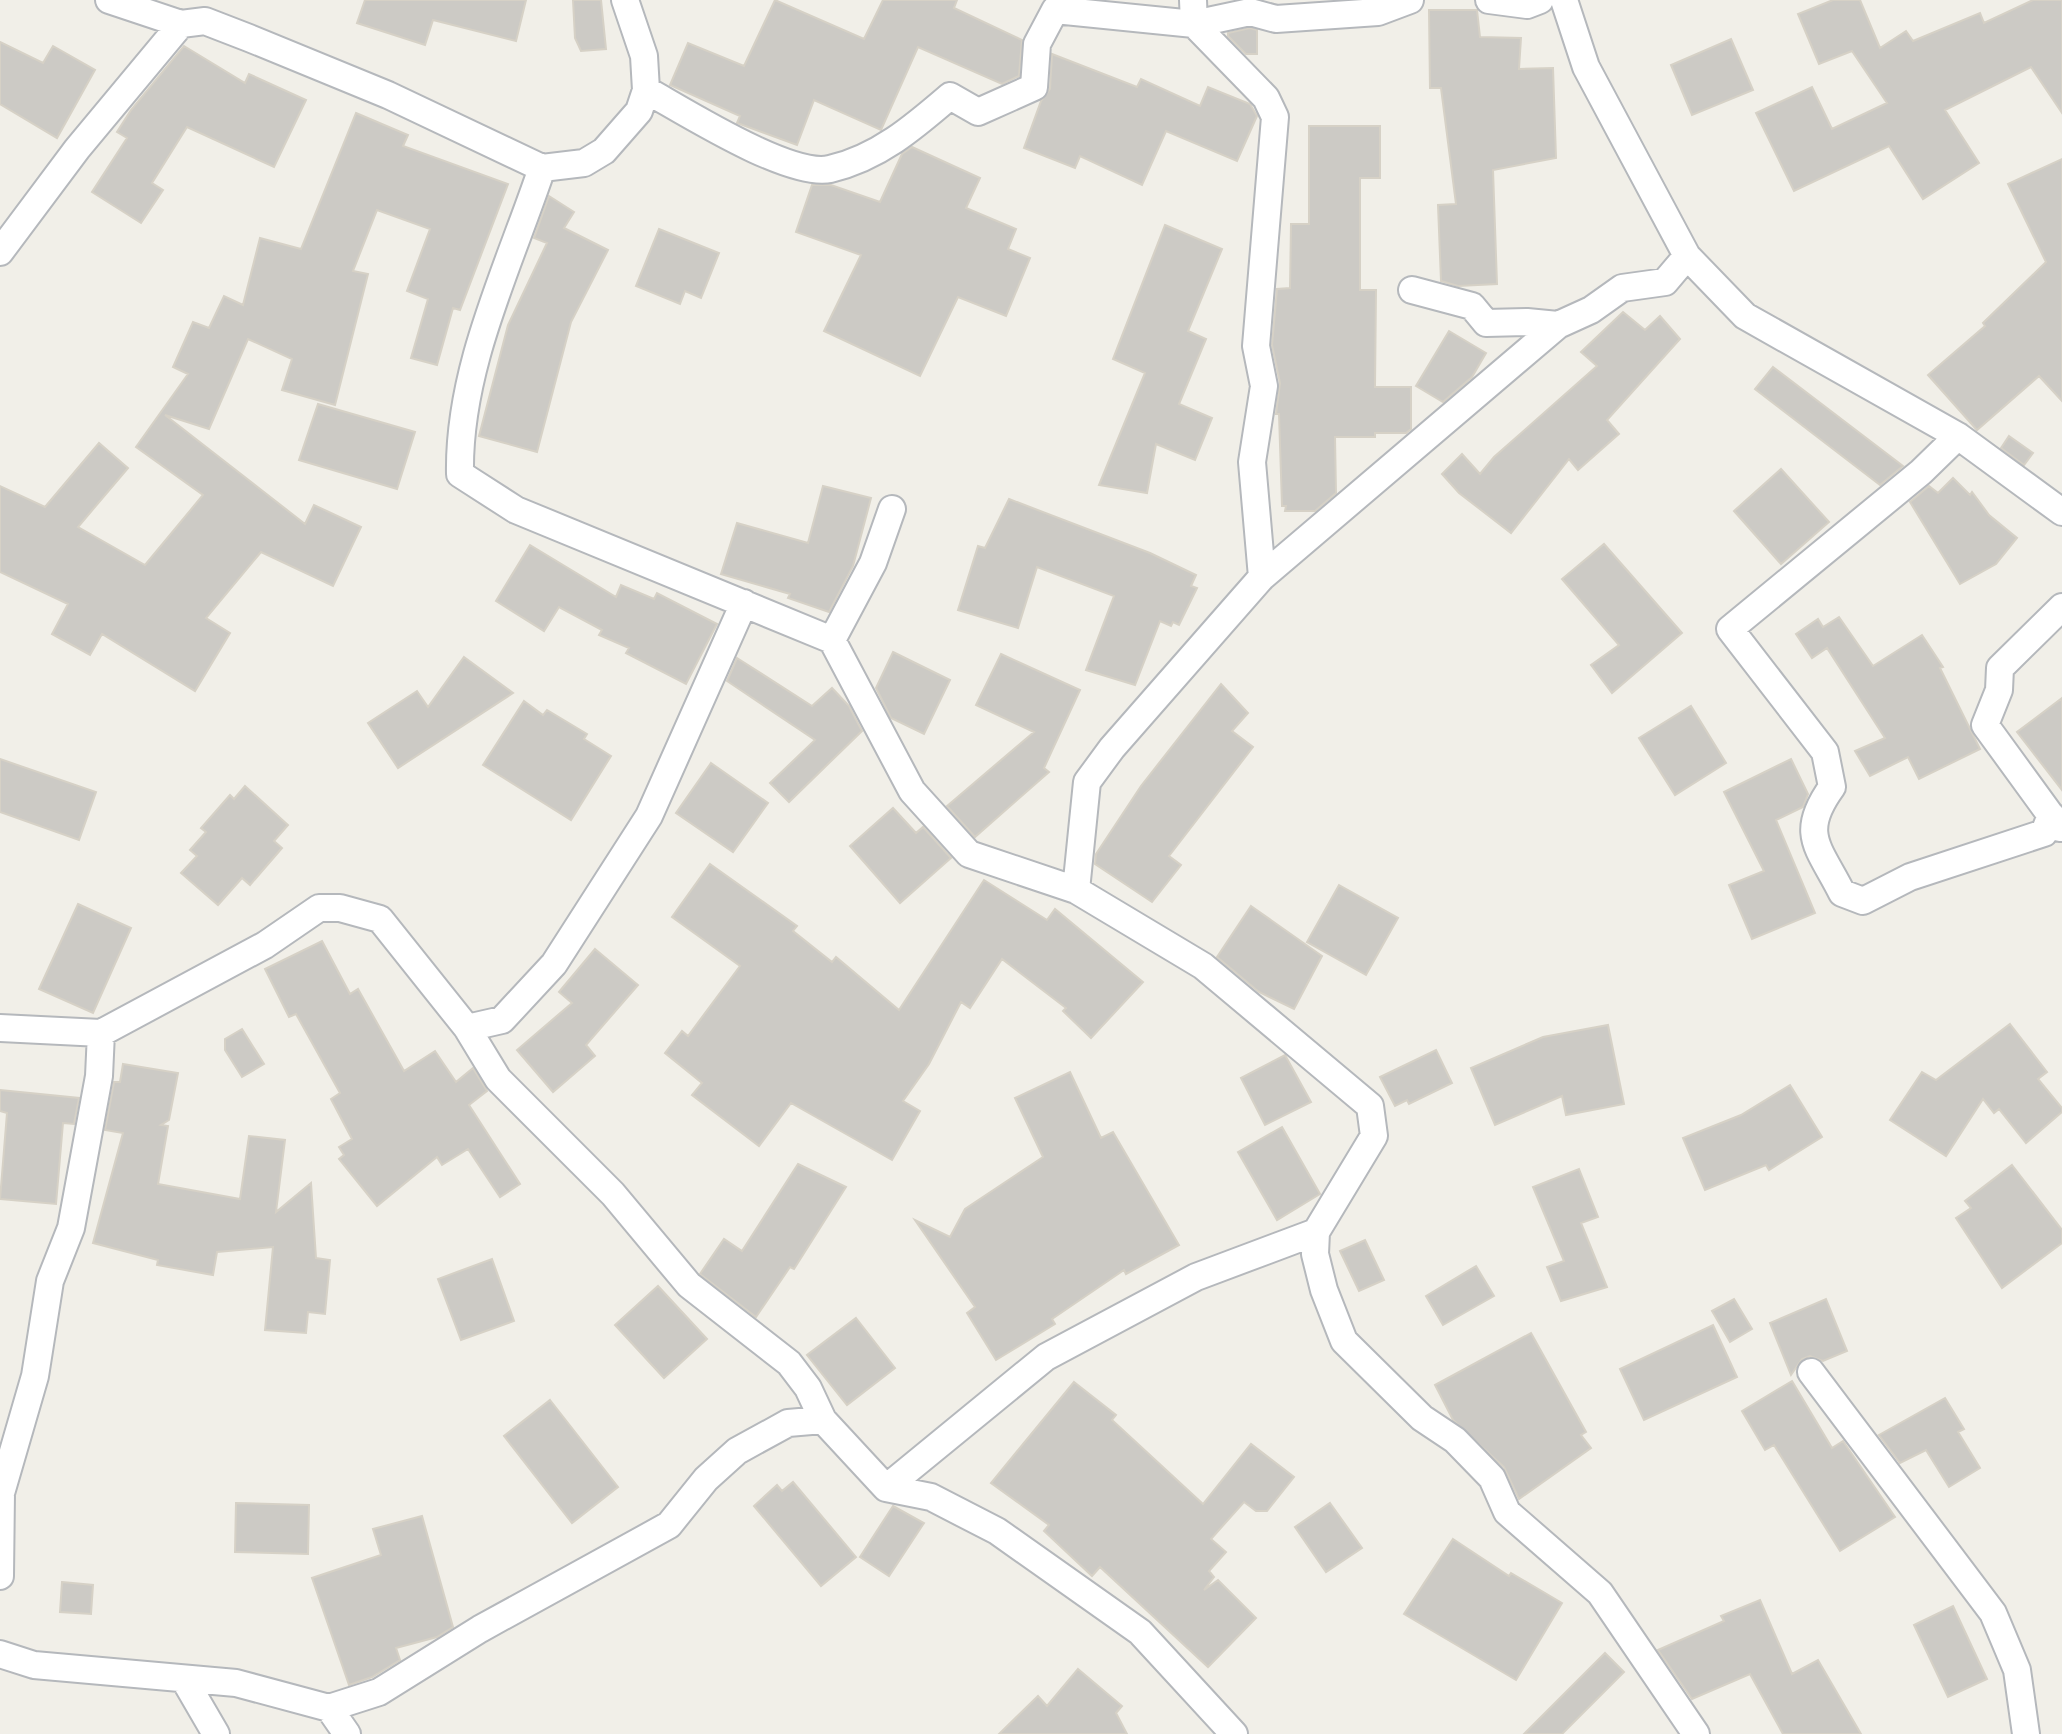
<svg xmlns="http://www.w3.org/2000/svg" width="2062" height="1734" viewBox="0 0 2062 1734" font-family="Figtree,sans-serif">
  <style>
    .building { fill: #cccac5; stroke: #d6d1c6; stroke-width: 2 }
    .lines { fill: none; stroke-linecap: round; stroke-linejoin: round }
    .street-casing { stroke: #b5b8bc; stroke-width: 30 }
    .street { stroke: #fff; stroke-width: 26 }
  </style>
  <rect width="100%" height="100%" fill="#f1efe8"/>
  <!-- building -->
  <path class="building" d="M365,0H526L516,41L433,20L425,45L357,23Z
    M573,0H601L606,49L581,51L575,38Z
    M775,0L864,39L883,0H957L954,8L1022,40L1019,76L1002,84L918,47L881,130L814,100L797,145L737,123L740,116L670,85L688,43L744,66Z
    M1833,0H1860L1880,48L1906,31L1913,41L1980,13L1984,23L2033,0H2062V113L2031,67L1945,110L1979,163L1923,199L1889,146L1794,191L1756,113L1812,87L1832,129L1887,103L1852,51L1819,64L1798,14Z
    M1429,10H1477L1480,37L1521,38L1519,69L1553,68L1556,158L1493,170L1497,284L1458,286L1441,281L1438,205L1456,204L1441,88H1430Z
    M1250,28L1257,30V54H1246L1228,36V33Z
    M1731,39L1753,90L1692,115L1671,65Z
    M0,42L43,63L53,46L95,70L57,138L0,104Z
    M184,46L245,83L249,74L306,100L274,167L187,127L152,183L163,190L141,223L92,192L127,138L117,132L131,110Z
    M1052,54L1137,87L1141,79L1200,106L1208,87L1250,104L1257,116L1237,161L1166,131L1142,185L1080,156L1075,168L1024,148L1041,101L1050,89Z
    M356,113L408,135L403,146L508,184L460,310L453,308L437,365L411,358L428,299L407,291L430,229L377,210L353,271L368,274L335,405L282,390L292,359L248,339L209,429L165,415L305,524L314,505L361,527L333,586L261,552L206,618L230,633L195,691L102,634L90,655L52,634L68,604L0,572V486L45,507L99,443L128,468L78,527L145,565L203,495L136,447L188,374L173,367L193,322L209,328L224,296L243,305L260,238L301,249Z
    M1309,126H1380V178H1360V290H1376L1375,387H1411V429L1406,433H1375V437H1335L1336,493L1315,511H1285L1286,506H1282L1279,414H1276L1280,383L1272,345L1277,289L1290,288L1291,224H1309Z
    M912,147L980,178L966,208L1016,229L1008,249L1030,258L1006,316L958,297L920,376L824,331L861,255L796,232L812,185H831L880,202L902,154Z
    M2062,159V401L2039,376L1977,430L1928,375L1985,326L1983,323L2046,262L2008,184Z
    M549,196L574,212L564,228L608,250L571,322L537,452L479,436L508,325L547,243L534,238Z
    M1165,225L1222,249L1188,331L1206,339L1179,404L1212,418L1195,460L1156,444L1147,493L1099,485L1145,373L1113,359Z
    M659,229L719,253L701,298L685,291L680,304L636,286Z
    M1623,312L1645,330L1660,316L1680,339L1607,420L1619,434L1578,470L1569,459L1511,533L1459,493L1442,474L1462,454L1480,474L1494,457L1597,366L1581,352Z
    M1449,331L1486,353L1472,377L1443,402L1416,386Z
    M1773,367L1903,466L1880,485L1755,389Z
    M318,404L415,432L397,489L299,460Z
    M2009,436L2033,453L2024,465L2001,448Z
    M1781,469L1829,522L1781,564L1734,511Z
    M1953,478L1970,495L1972,492L1989,515L2017,538L1996,564L1960,584L1910,502L1929,486L1938,493Z
    M823,486L871,498L853,566L829,612L788,598L790,594L721,574L737,523L808,543Z
    M1009,499L1150,553L1196,575L1191,586L1197,588L1179,625L1173,622L1171,626L1160,621L1135,685L1086,670L1114,596L1037,567L1018,628L958,610L978,546L985,548Z
    M1604,544L1682,633L1612,693L1591,665L1619,645L1562,579Z
    M530,545L616,597L621,585L654,599L657,593L717,624L686,684L626,653L629,648L599,635L602,630L559,607L544,631L496,601Z
    M1839,617L1873,666L1922,635L1943,667L1940,668L1980,749L1919,779L1908,757L1870,776L1855,751L1885,738L1827,648L1812,658L1796,634L1818,619L1823,627Z
    M893,652L950,680L924,734L891,718L876,688Z
    M1001,654L1080,690L1044,768L1049,772L975,837L947,806L1034,732L976,705Z
    M464,657L513,693L398,768L368,723L417,691L428,707Z
    M737,658L812,706L832,688L849,706L862,731L789,802L770,783L815,740L727,681Z
    M1221,684L1248,713L1232,731L1253,747L1169,856L1181,865L1152,902L1095,864L1096,854L1141,786Z
    M2062,698V790L2017,732Z
    M524,701L543,715L547,710L587,734L584,739L611,756L571,820L483,765Z
    M1691,706L1726,763L1675,795L1639,738Z
    M0,759L96,792L79,840L0,812Z
    M1791,759L1808,794L1803,807L1776,820L1815,913L1752,939L1729,885L1764,871L1724,792Z
    M711,763L768,803L733,852L676,813Z
    M245,786L288,825L274,841L282,848L250,885L242,878L218,905L181,873L197,856L190,850L206,832L201,828L230,795L234,799Z
    M893,808L916,833L923,827L951,858L900,903L850,846Z
    M710,864L797,926L793,931L832,962L836,957L899,1010L984,880L1047,920L1055,909L1143,982L1091,1038L1063,1011L1066,1008L1002,959L970,1008L961,1002L929,1064L903,1101L920,1111L892,1160L791,1103L759,1146L692,1095L702,1083L665,1053L682,1031L688,1036L740,966L672,917Z
    M1339,885L1398,918L1366,975L1307,942Z
    M78,904L131,928L93,1013L39,989Z
    M1251,906L1322,956L1294,1009L1259,992L1217,957Z
    M322,941L350,994L358,989L404,1071L435,1051L456,1082L473,1068L487,1091L469,1105L520,1184L500,1197L468,1149L442,1165L437,1157L377,1206L339,1159L344,1155L339,1147L352,1139L331,1099L340,1093L296,1014L289,1017L265,969Z
    M595,949L638,985L586,1045L595,1056L553,1092L517,1050L572,1003L559,992Z
    M2010,1024L2047,1072L2038,1079L2062,1108V1112L2026,1143L1999,1109L1994,1113L1983,1099L1946,1156L1890,1120L1922,1072L1936,1080Z
    M1608,1025L1624,1104L1566,1115L1562,1096L1495,1125L1471,1068L1543,1037Z
    M242,1029L264,1064L242,1077L225,1050V1039Z
    M1436,1050L1452,1083L1409,1104L1407,1100L1395,1106L1380,1077Z
    M1285,1055L1311,1102L1265,1125L1241,1078Z
    M123,1064L178,1073L169,1120L161,1125L168,1126L158,1184L240,1199L249,1136L285,1140L276,1212L311,1183L316,1258L330,1260L325,1314L308,1312L306,1333L265,1330L273,1247L217,1252L213,1275L157,1265L158,1260L93,1243L123,1133L105,1130L114,1082H120Z
    M1070,1072L1101,1138L1113,1132L1179,1245L1126,1274L1124,1270L1052,1319L1055,1324L996,1360L967,1313L975,1307L915,1220L950,1237L965,1209L1043,1157L1015,1098Z
    M1790,1085L1822,1137L1769,1170L1766,1165L1705,1190L1683,1138L1741,1115Z
    M0,1090L79,1098L74,1124L63,1123L56,1204L0,1199L7,1113L0,1111Z
    M1282,1127L1320,1194L1277,1220L1238,1152Z
    M798,1164L846,1187L794,1269L790,1267L756,1317L700,1274L724,1239L742,1251Z
    M2012,1165L2062,1230V1243L2002,1288L1956,1218L1971,1208L1965,1201Z
    M1579,1169L1598,1217L1581,1223L1607,1287L1561,1301L1547,1267L1564,1261L1533,1187Z
    M1365,1240L1384,1280L1359,1291L1340,1251Z
    M492,1259L514,1321L461,1340L438,1279Z
    M1476,1266L1494,1296L1443,1325L1426,1296Z
    M658,1286L707,1339L664,1378L615,1325Z
    M1734,1299L1752,1329L1730,1342L1712,1311Z
    M1826,1299L1847,1351L1823,1361L1810,1356L1802,1359L1791,1375L1770,1323Z
    M856,1318L895,1368L847,1405L807,1355Z
    M1713,1325L1737,1377L1644,1420L1620,1369Z
    M1531,1333L1586,1432L1581,1435L1591,1448L1519,1499L1504,1467L1453,1420L1435,1385Z
    M1792,1381L1832,1448L1843,1441L1895,1517L1840,1551L1774,1445L1765,1450L1742,1411Z
    M1074,1382L1116,1415L1112,1420L1203,1504L1251,1444L1294,1477L1267,1511H1256L1244,1502L1211,1539L1226,1552L1209,1571L1214,1577L1204,1590L1218,1580L1256,1618L1208,1667L1100,1567L1092,1576L1044,1531L1049,1525L991,1483Z
    M1945,1398L1964,1429L1958,1432L1980,1468L1949,1487L1926,1450L1900,1463L1879,1435Z
    M550,1400L618,1487L572,1523L504,1436Z
    M793,1482L856,1557L821,1586L754,1506L777,1485L782,1491Z
    M236,1503L309,1505L308,1554L235,1552Z
    M1330,1503L1362,1548L1326,1572L1295,1527Z
    M893,1506L924,1523L889,1576L860,1557Z
    M422,1516L453,1627L437,1637L396,1648L400,1660L372,1677L349,1685L312,1578L381,1555L373,1529Z
    M1453,1539L1509,1576L1511,1573L1562,1603L1516,1680L1404,1614Z
    M62,1582L93,1585L91,1614L60,1612Z
    M1760,1600L1792,1674L1818,1660L1861,1734H1783L1750,1674L1692,1699L1658,1650L1724,1621L1721,1616Z
    M1953,1606L1987,1679L1948,1697L1914,1625Z
    M1605,1653L1624,1672L1562,1734H1524Z
    M1078,1669L1122,1706L1116,1713L1127,1734H999L1038,1696L1047,1706Z"/>
  <g class="lines">
    <!-- street casing -->
    <g class="street-casing">
      <path id="street" d="M109,0L181,24
        M1489,0L1527,5L1540,0
        M1564,0L1586,67L1687,256L1745,316L1958,436L2062,512
        M646,90C684,111 789,178 830,169C878,158 914,127 950,96L978,112L1034,87L1037,44L1055,10L1194,24L1250,12L1276,19L1378,12L1410,0
        M542,168C509,267 458,368 460,474L516,510L832,640L912,791L969,854L1076,890L1203,966L1370,1106L1374,1136L1316,1232L1196,1277L1046,1357L886,1488
        M0,252L77,149L181,24L205,21L249,38L388,95L542,168L584,163L604,151L639,111L646,90L644,56L625,0
        M1412,290L1472,306L1486,323L1527,322L1558,325L1591,310L1622,288L1665,282L1687,256
        M1958,436L1921,472L1730,629L1825,752L1832,787C1798,834 1819,847 1842,893L1863,901L1910,877L2044,833L2051,815
        M1262,577L1558,325
        M832,640L873,563L892,509
        M2060,828L1985,725L1999,690L2000,668L2062,607
        M1076,890L1087,782L1112,748L1262,577L1252,462L1264,386L1256,346L1275,117L1266,98L1194,24L1193,0
        M0,1028L101,1033L99,1076L71,1228L50,1281L35,1376L1,1493L0,1576
        M467,1028L502,1020L554,964L649,816L744,603
        M101,1033L265,945L319,908H340L380,919L467,1028L498,1079L613,1194L689,1285L789,1363L808,1388L823,1420
        M1316,1232L1315,1254L1324,1290L1344,1341L1422,1418L1455,1440L1492,1478L1507,1512L1600,1593L1696,1734
        M1811,1372L1993,1613L2017,1670L2026,1734
        M0,1654L34,1665L236,1683L329,1708L379,1692L480,1629L669,1525L706,1479L737,1451L788,1423L823,1420L886,1488L931,1497L997,1531L1140,1632L1234,1734
        M184,1679L216,1734
        M329,1708L347,1734"/>
    </g>
    <!-- street -->
    <use href="#street" class="street"/>
  </g>
</svg>
